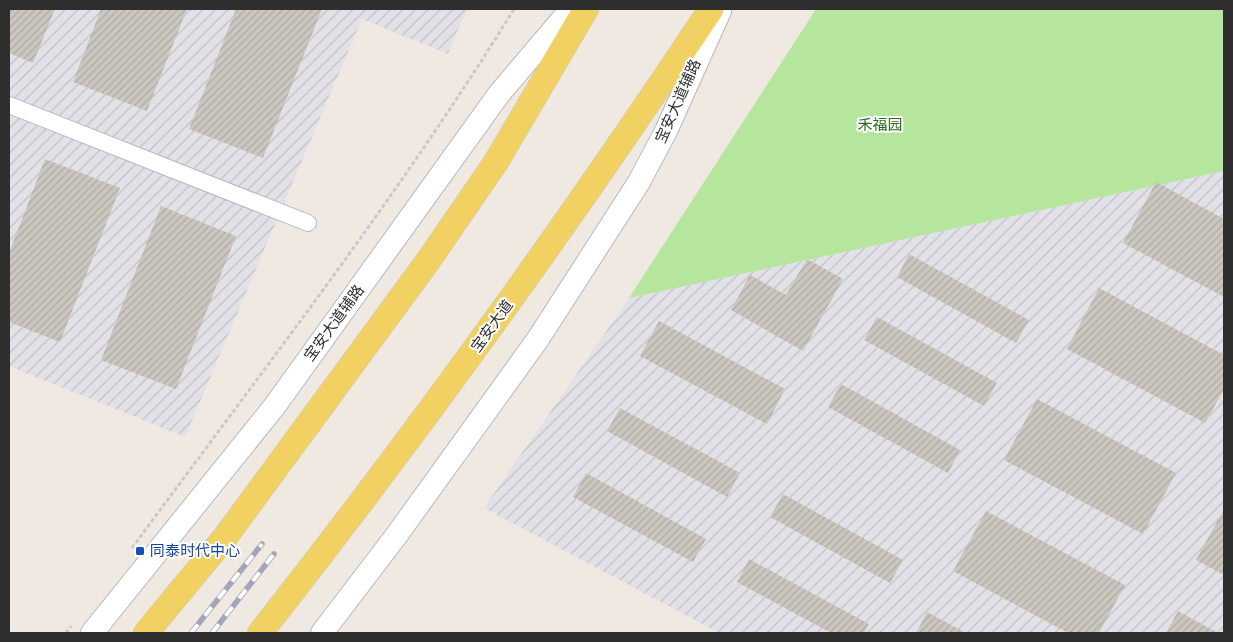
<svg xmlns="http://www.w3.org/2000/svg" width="1233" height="642" viewBox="0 0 1233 642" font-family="'DejaVu Sans','Noto Sans SC',sans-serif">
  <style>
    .industrial { fill: url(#industrial-furrows) }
    .park { fill: #b6e59e }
    .building { fill: url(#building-hatch) }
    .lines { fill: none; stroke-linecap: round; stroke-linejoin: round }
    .minor-casing { stroke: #b4b7c1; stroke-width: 18 }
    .secondary-casing { stroke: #b4b7c1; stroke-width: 24 }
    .primary-casing { stroke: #c9c9c9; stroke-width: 26 }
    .path { stroke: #c9c9c9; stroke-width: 3; stroke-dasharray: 4 2.5; stroke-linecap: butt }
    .minor { stroke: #fff; stroke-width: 16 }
    .secondary { stroke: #fff; stroke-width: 22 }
    .primary { stroke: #f2d163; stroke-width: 25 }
    .rail-casing { stroke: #a3a6b8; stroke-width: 5.5 }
    .rail { stroke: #fff; stroke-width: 4; stroke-dasharray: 11; stroke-linecap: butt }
    .transit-dot { fill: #1a4fb4; stroke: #fff; stroke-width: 2 }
    .labels { text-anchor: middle; stroke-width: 4; stroke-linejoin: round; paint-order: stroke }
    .street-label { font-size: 15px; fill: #2e2e2e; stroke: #fff }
    .park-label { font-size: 15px; fill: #2c6e1b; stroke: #fff }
    .transit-label { font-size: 15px; fill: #164399; stroke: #fff; text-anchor: start }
  </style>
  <defs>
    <pattern id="industrial-furrows" width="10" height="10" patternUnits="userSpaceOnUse" patternTransform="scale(1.25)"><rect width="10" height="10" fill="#e3e1e8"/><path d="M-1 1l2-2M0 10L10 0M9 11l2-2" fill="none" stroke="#c3c1c7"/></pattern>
    <pattern id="building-hatch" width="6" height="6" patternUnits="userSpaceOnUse" patternTransform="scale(1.25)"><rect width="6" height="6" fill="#cbc7bf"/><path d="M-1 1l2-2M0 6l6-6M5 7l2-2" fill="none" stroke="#afaba4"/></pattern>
  </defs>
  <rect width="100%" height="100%" fill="#efe9e1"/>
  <!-- industrial -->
  <path class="industrial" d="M9,9H467L448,54L362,19L185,437L9,366Z
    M1224,171V633H719L484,508L629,298Z"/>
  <!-- park -->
  <path class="park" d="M816,9H1224V171L629,298Z"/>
  <!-- building -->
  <path class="building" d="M9,9H55L33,63L9,53Z
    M101,9H187L147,111L73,82Z
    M236,9H322L263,158L189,129Z
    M45,159L120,188L60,342L9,322V253Z
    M1156,182L1224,219V297L1123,243Z
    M161,206L236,236L176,389L101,360Z
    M909,254L1029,320L1016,343L897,277Z
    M807,259L843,279L803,351L731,310L750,275L786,295Z
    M1099,288L1224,355V389L1205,423L1067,349Z
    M877,317L997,383L984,406L864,340Z
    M659,321L785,389L767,424L640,356Z
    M841,384L960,450L948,473L828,407Z
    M1037,399L1176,473L1143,534L1004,460Z
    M620,408L740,473L727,497L607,431Z
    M586,473L706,539L693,562L573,497Z
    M783,494L903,560L890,583L770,517Z
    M1224,509V575L1196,560Z
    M986,511L1125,585L1099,633H1068L953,571Z
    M749,559L869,624L864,633H831L737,582Z
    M1178,611L1218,633H1166Z
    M927,612L966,633H916Z"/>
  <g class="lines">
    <!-- minor casing -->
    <g class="minor-casing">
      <path id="minor" d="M9,105L308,223"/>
    </g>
    <!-- secondary casing -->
    <g class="secondary-casing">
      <path id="secondary" d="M92,633L274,407L499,94L571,9
        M322,633L396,536L538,339L639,182L666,131L720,11"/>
    </g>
    <!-- primary casing -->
    <g class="primary-casing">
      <path id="primary" d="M146,633L226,536L428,261L496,162L586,9
        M260,633C419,431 569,223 711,9"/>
    </g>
    <!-- path -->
    <path class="path" d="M132,548C262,371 399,196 514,9
      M66,633L71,626"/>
    <!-- minor -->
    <use href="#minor" class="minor"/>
    <!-- secondary -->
    <use href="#secondary" class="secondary"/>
    <!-- primary -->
    <use href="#primary" class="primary"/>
    <!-- rail casing -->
    <g class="rail-casing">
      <path id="rail" d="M191,633L262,544
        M212,633L274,554"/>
    </g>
    <!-- rail -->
    <use href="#rail" class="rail"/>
  </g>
  <!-- markers -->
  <rect class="transit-dot" x="135" y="546" width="10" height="10" rx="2.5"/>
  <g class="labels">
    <!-- street labels -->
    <g class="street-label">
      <text transform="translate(678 101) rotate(-66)" y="5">宝安大道辅路</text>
      <text transform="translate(334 323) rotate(-54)" y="5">宝安大道辅路</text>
      <text transform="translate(492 326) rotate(-54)" y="5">宝安大道</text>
    </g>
    <!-- park labels -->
    <g class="park-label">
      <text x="880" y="130">禾福园</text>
    </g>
    <!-- transit labels -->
    <g class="transit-label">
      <text x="150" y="556">同泰时代中心</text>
    </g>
  </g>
  <!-- border -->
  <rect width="1233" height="642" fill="none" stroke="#2e2e2e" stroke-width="20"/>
</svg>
